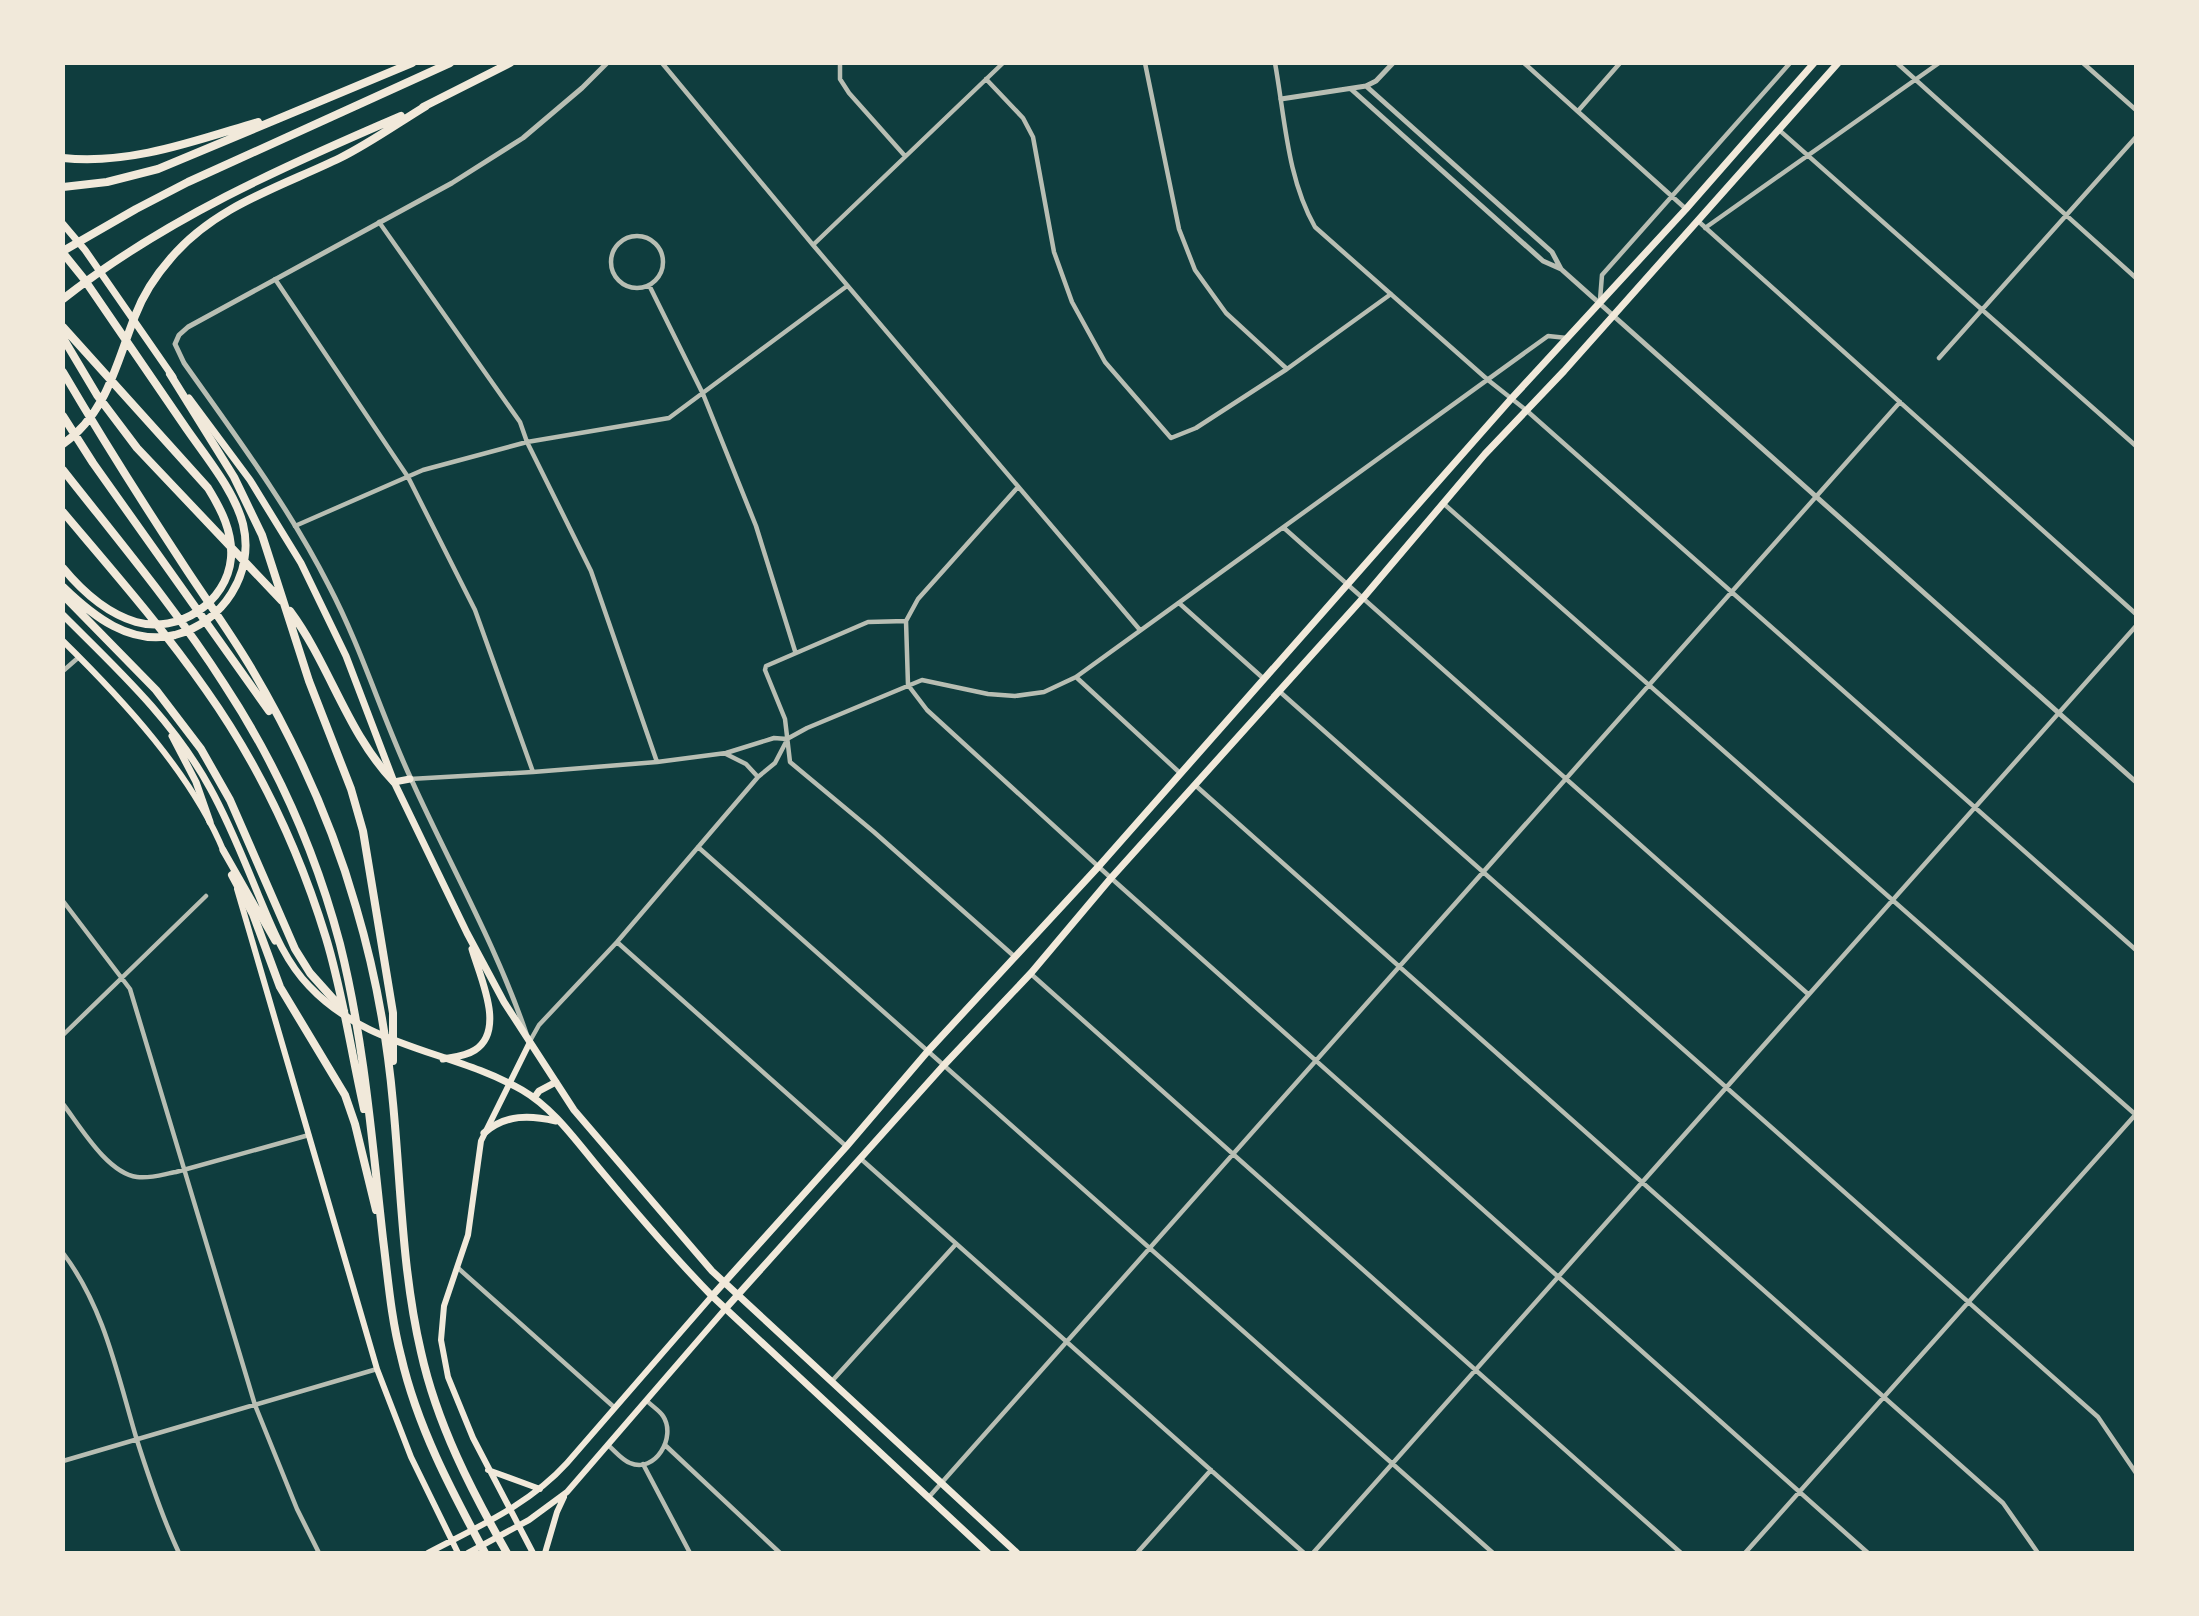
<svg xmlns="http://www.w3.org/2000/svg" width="2199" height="1616" viewBox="0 0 2199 1616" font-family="'Work Sans',sans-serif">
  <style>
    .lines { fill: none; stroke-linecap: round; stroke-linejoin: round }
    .minor { stroke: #b8beb3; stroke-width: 4.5 }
    .tertiary { stroke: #b8beb3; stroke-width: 5 }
    .secondary { stroke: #f1e9da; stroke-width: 6 }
    .primary { stroke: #f1e9da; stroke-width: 7 }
    .motorway { stroke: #f1e9da; stroke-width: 8 }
  </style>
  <rect width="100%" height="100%" fill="#0f3d3e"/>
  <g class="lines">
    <!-- minor -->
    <path class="minor" d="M662,63L813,245L1140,630
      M840,63V79L849,93L905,156
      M1145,63L1179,229L1195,270L1226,313L1287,369
      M1275,63C1285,118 1287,178 1315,227L1488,380L1526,410L2136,950
      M1524,63L1686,209
      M1897,63L2136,278
      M2083,63L2136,110
      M986,79L1023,118L1033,137L1054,252L1072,302L1105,362L1171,438L1196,428L1287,369L1391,294
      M1578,111L1620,63
      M1779,130L2136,446
      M1698,221L2136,614
      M379,222L520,422L527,442L591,571L657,762
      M1705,228L1939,63
      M611 262a26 26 0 1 1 52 0a26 26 0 1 1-52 0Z
      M813,245L1003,63
      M275,279L408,477L475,610L533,772
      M649,285L703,394L756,526L795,651
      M1600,300L1602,275L1790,63
      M1939,358L2136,137
      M1444,504L2136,1115
      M295,526L423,470L527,442L669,418L847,286
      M1284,528L1808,994
      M1179,603L1264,679
      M906,621L908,685L927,710L1111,878L1868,1553
      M906,621L868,622L766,666L765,670L785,719L790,762L874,832L1015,957
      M906,621L918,599L1018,487
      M63,671L79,657
      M1076,677L1180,773
      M1279,691L2098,1417L2136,1473
      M726,754L746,764L758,777
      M410,779L533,772L657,762L726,753L774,738L787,739L807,728L922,680L988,694L1015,696L1044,692L1076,677L1548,336L1567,338
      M1195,785L2003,1503L2038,1553
      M698,847L1493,1553
      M63,901L130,989L255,1405L297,1509L319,1553
      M617,942L846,1146
      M1031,974L1681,1553
      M63,1035L206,896
      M530,1041L539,1025L617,942L758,777L775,763L787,740
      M63,1104C80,1126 107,1173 137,1177C150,1179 164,1174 176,1172L309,1135
      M861,1159L1304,1553
      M63,1253C104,1307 117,1373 136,1437C148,1475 162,1517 179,1553
      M458,1268L615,1408
      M832,1381L956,1244
      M665,1445L780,1553
      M609,1446C615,1451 622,1460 630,1463C655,1474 677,1437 663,1416C660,1411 652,1406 647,1401
      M63,1461L377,1369
      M643,1464L690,1553
      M929,1497L1900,402
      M1137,1553L1211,1470
      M1313,1553L2136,626
      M1745,1553L2136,1114"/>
    <!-- tertiary -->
    <path class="tertiary" d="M1366,86L1552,252L1561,269
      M1351,89L1543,261L1561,269L2136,782
      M1281,99L1366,86L1376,81L1393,63
      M526,1033C496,945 450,865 412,781C382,717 362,649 329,586C289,507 235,435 184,363L175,344L179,335L188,327L452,183L523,138L582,88L607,63"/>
    <!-- secondary -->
    <path class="secondary" d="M63,641C123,700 192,774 224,852
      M237,889L377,1369L411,1457L458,1553
      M530,1042L481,1141L468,1235L444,1306L441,1340L448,1377L473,1438L533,1553
      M488,1470L540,1489
      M428,1553C477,1527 529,1505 567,1463L712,1296
      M468,1553L529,1520L567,1492L726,1308
      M545,1553L557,1512L564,1497"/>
    <!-- primary -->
    <path class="primary" d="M63,224L85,250L173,377
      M189,398L250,480L301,563L346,656L394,782L467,933L504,1002L574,1110L712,1271L1017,1553
      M63,615C117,669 173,720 210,788C229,822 243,858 258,894C272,927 284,960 309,986C368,1049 452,1050 522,1090C555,1109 579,1145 603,1173C638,1215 674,1257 712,1296L988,1553
      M172,736L196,782L210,822
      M394,782L410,779
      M223,850L275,941
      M443,1059C454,1057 466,1056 475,1050C506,1030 480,977 472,949
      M534,1098L539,1091L556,1082
      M484,1133C506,1114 530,1115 556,1121
      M712,1296L846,1147L928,1051L1099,866L1511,399L1686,209L1814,63
      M726,1308L944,1065L1031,973L1111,878L1363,598L1485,454L1564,371L1838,63"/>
    <!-- motorway -->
    <path class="motorway" d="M423,107L510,63
      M63,158C131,165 194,141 258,122
      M63,187L107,182L158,169L412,63
      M63,251L136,209L188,182L450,63
      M63,253L84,279C118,329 152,378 186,428C206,457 234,490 243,524C255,574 223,622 175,635C130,646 93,616 63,587
      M63,299C165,219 282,167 401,116
      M63,327L208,488C221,509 233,532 231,558C227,603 178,634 136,622C106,613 82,591 63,568
      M63,338L97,395L137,448L282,601
      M63,372C100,435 139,497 179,558C202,594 228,629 250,666C294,740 332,823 356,907C375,971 387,1036 393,1103C401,1186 402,1271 421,1352C437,1424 471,1490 507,1553
      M170,374L234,477L262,535L309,681L351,789L363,831L393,1013V1061
      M63,416L93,463L269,711
      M63,444C107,413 116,364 135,316C143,295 156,275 171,258C215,206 280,187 340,158C370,143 398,123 426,106
      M63,470C118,540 176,609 224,684C276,763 316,853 340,944C364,1040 372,1140 383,1239C388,1278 391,1318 401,1356C417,1426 451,1490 485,1553
      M63,512C112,570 162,627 206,690C259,765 299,850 326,938C343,994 351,1052 364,1109
      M63,595L156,690L201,749L230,800L295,949L310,973L344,1011
      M290,611C330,665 347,733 394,782
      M232,875L253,914L280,987L345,1095L355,1124L376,1210"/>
  </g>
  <!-- border -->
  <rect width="2199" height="1616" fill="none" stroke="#f1e9da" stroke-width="130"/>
</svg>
